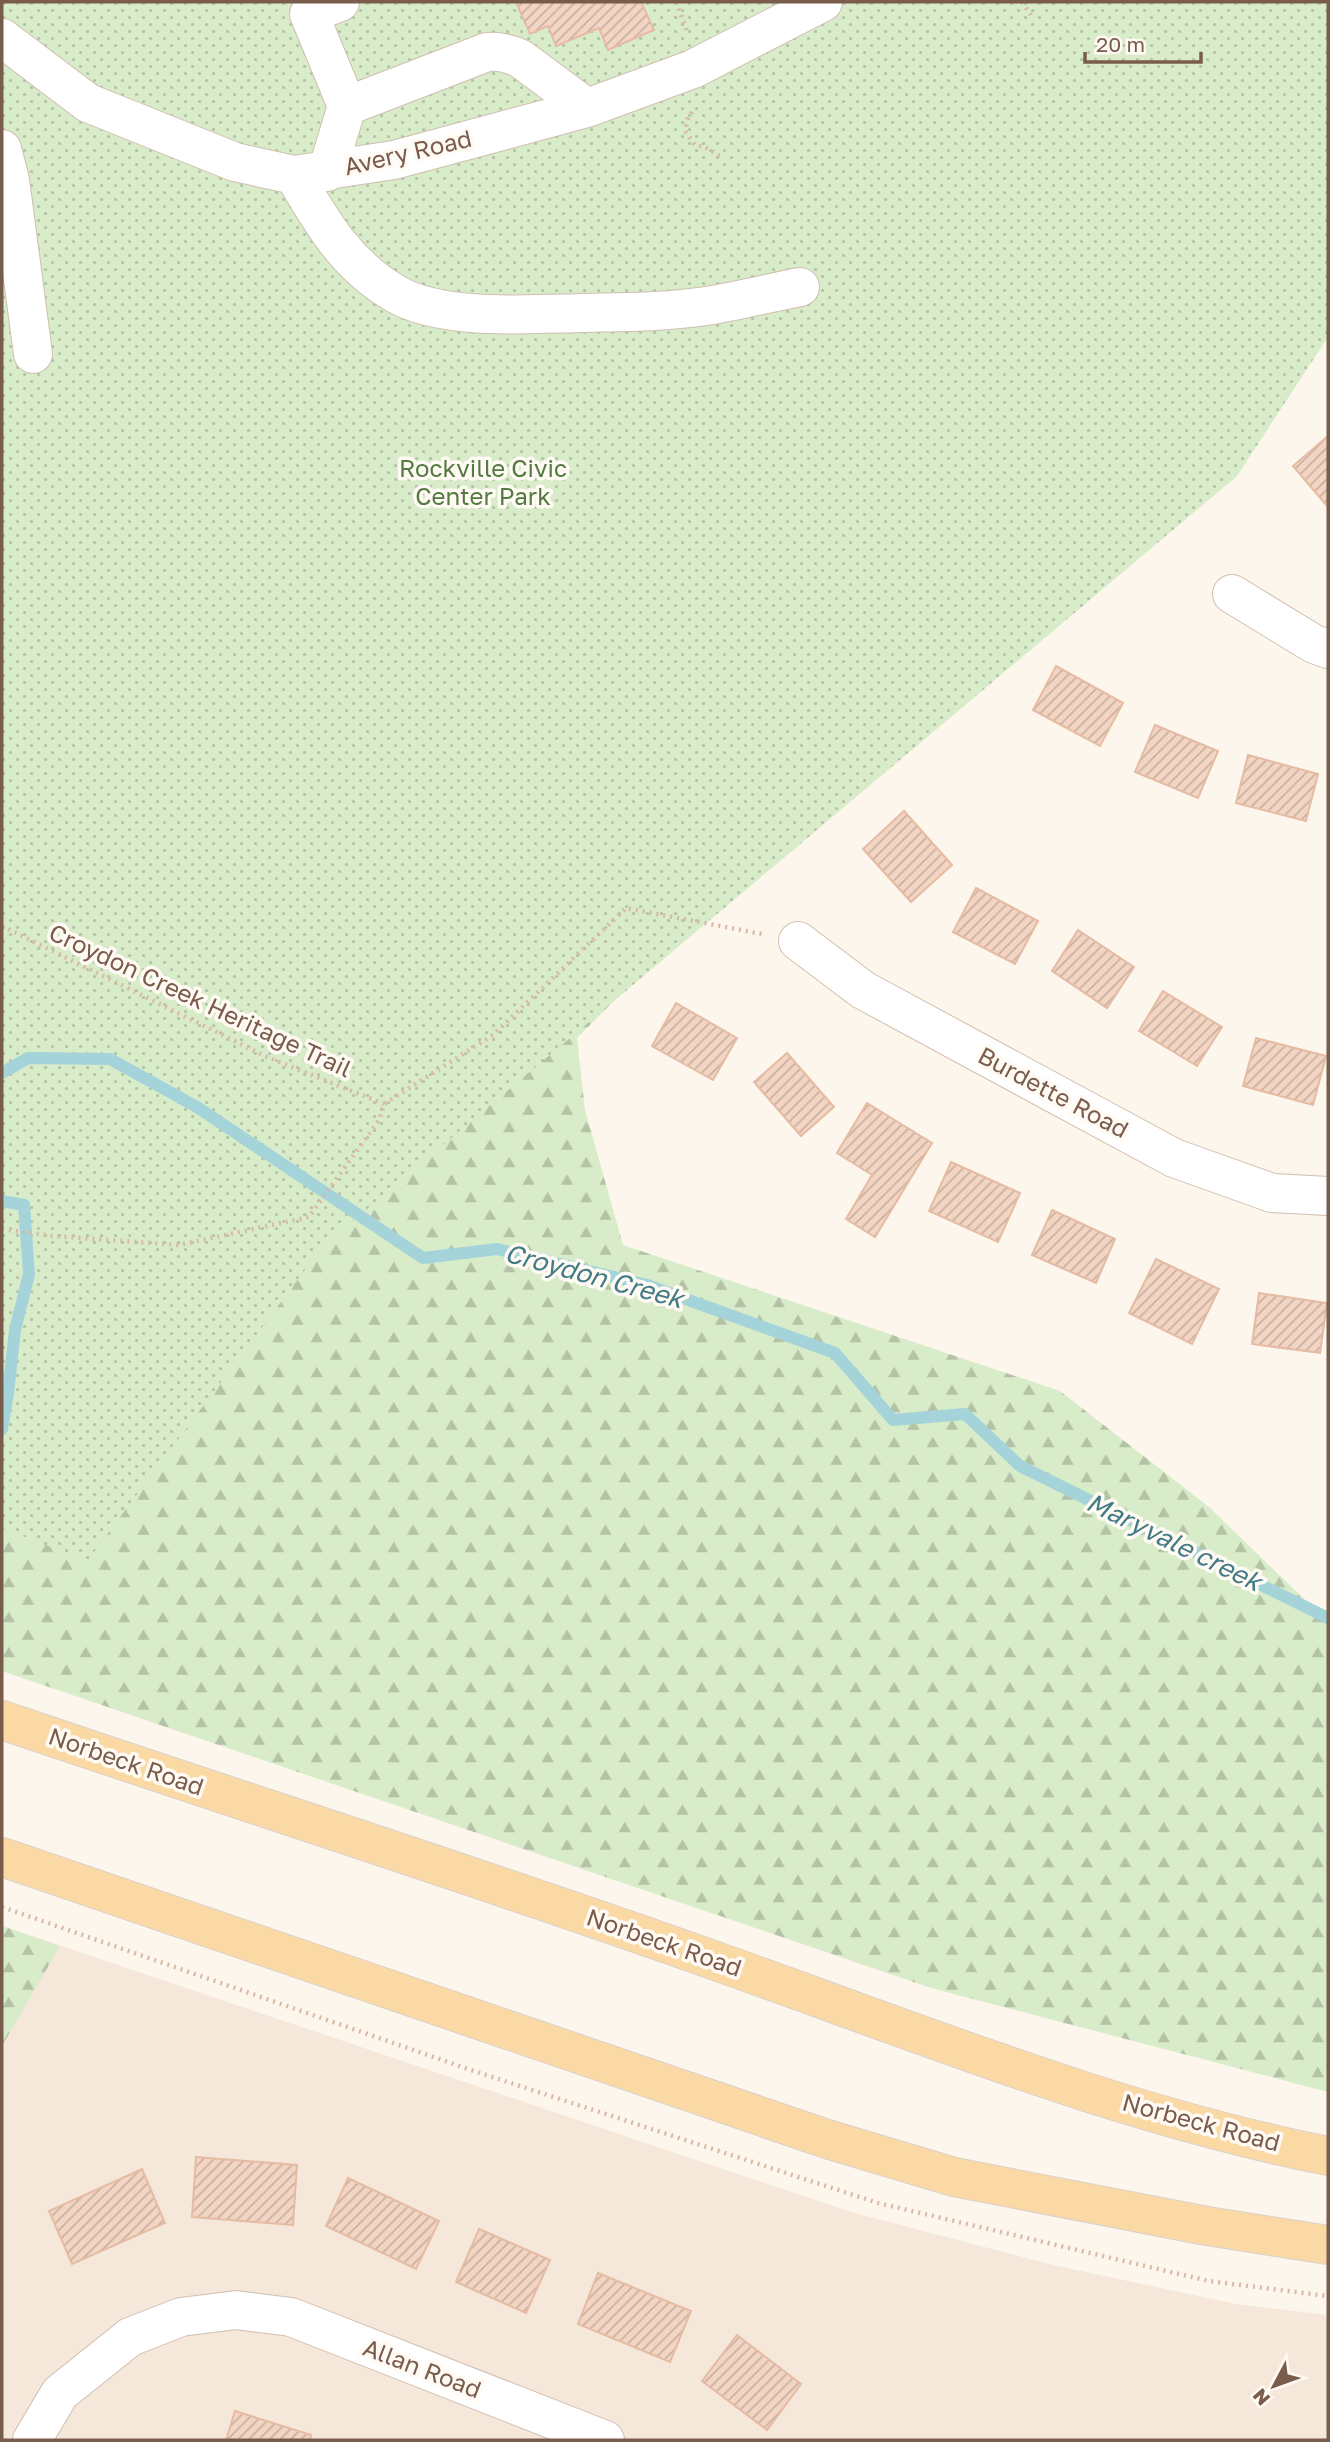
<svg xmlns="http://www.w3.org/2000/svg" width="1330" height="2442" viewBox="0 0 1330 2442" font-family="'Golos Text',sans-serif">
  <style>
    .residential { fill: #f5e8da }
    .forest { fill: url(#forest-firs) }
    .park { fill: url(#park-dots) }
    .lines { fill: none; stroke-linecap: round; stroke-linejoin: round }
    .stream { stroke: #a5d3da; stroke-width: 12 }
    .building { fill: url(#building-hatch); stroke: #e6bba3; stroke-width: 2 }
    .minor-casing { stroke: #d1beb0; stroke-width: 40 }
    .major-casing { stroke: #dad1cd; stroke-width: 40 }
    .path { stroke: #d9b8a5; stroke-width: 4.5; stroke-dasharray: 2 5; stroke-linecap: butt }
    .minor { stroke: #fff; stroke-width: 38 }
    .major { stroke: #fbd9a5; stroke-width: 38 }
    .labels { text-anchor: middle; stroke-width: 7; stroke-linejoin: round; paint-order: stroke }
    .street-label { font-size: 24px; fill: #7a5c4d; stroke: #fffaf3 }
    .park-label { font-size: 24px; fill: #537a41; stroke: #fffaf3 }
    .water-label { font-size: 26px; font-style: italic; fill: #437c86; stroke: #fffaf3 }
  </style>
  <defs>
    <pattern id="forest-firs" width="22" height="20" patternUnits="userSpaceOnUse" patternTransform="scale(1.75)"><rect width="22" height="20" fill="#d8ecc9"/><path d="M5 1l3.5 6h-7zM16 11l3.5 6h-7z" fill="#b4c2a5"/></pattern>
    <pattern id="park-dots" width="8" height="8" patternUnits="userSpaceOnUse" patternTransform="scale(1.75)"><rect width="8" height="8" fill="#d8ecc9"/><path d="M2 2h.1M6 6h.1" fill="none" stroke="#b4c2a5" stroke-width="1.8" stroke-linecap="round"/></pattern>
    <pattern id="building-hatch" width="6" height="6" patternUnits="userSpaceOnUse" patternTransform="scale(1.75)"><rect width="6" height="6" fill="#f3d5c3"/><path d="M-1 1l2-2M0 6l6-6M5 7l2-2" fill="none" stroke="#cab0a1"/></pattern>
  </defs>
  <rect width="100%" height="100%" fill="#fdf6ec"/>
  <!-- residential -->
  <path class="residential" d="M2,1926L851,2212L1053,2265L1236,2304L1328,2315V2440H2Z"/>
  <!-- forest -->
  <path class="forest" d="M724,891L577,1038L585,1110L623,1245L1060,1391L1209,1507L1328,1622V2092L931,1988L2,1671V1026Z
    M2,1926L60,1946L2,2046Z"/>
  <!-- park -->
  <path class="park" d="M2,2H1328V337L1237,476L322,1247L85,1564L79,1558L2,1528Z"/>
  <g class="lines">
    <!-- stream -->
    <path class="stream" d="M2,1073L28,1058L110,1059L197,1107L423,1258L497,1249L647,1285L835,1353L893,1420L965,1414L1020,1466L1328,1618
      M2,1201L24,1205L29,1274L15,1330L8,1393L2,1429"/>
  </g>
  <!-- building -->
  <path class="building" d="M516,2H641L654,30L608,50L599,28L556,46L548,26L530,34Z
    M1328,436V507L1293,466Z
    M1056,666L1123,703L1100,746L1033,710Z
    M1155,725L1218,751L1198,798L1135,772Z
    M1248,755L1318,774L1306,821L1236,803Z
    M904,811L952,865L911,902L863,849Z
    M976,888L1038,921L1015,964L953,932Z
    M1078,930L1134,967L1107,1008L1052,971Z
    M1163,991L1222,1027L1197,1066L1139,1031Z
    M676,1003L737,1038L713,1080L652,1046Z
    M1256,1038L1326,1056L1313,1105L1243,1086Z
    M787,1053L834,1107L801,1136L754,1082Z
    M867,1103L932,1143L875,1237L846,1219L872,1175L837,1153Z
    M951,1162L1020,1193L998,1242L929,1211Z
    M1052,1210L1115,1239L1096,1283L1032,1255Z
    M1156,1259L1219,1289L1192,1344L1129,1313Z
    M1259,1293L1327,1303L1320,1353L1252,1344Z
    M196,2157L297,2165L293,2225L192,2217Z
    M142,2169L165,2223L72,2264L49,2211Z
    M348,2178L439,2221L416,2269L326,2226Z
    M479,2229L550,2260L526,2313L456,2282Z
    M598,2273L691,2311L670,2362L578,2324Z
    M737,2335L801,2384L767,2430L702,2381Z
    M235,2411L311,2435L310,2440H226Z"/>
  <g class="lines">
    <!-- minor casing -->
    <g class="minor-casing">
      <path id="minor" d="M2,38L88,103L235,162L294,175L394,160L587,108L693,69L823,2
        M347,106L487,52C500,51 509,53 521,59L587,108
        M2,149L10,180L33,354
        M327,172L347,106L309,14L340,2
        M294,175C322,223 347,266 396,294C442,321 532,314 584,313C625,312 666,312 706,306C738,301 769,293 800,287
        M1232,594L1314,644L1328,649
        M798,941L863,990L1174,1158L1272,1193L1328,1196
        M32,2440L60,2393L130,2337L181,2317L236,2310L291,2317L605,2440"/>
    </g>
    <!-- major casing -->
    <g class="major-casing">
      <path id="major" d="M2,1720C243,1802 487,1879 727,1965C925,2035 1121,2115 1328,2156
        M2,1857L827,2139L954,2177L1207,2226L1328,2245"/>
    </g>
    <!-- path -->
    <path class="path" d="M676,2L687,31
      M1022,2L1031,15
      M692,112L688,118L685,131L695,145L705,147L720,156
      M2,926L267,1057L384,1104
      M2,1229L53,1236L179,1245L309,1217L379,1120L384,1104L493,1035L626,908L762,934
      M2,1907L471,2070L878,2203L1209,2281L1328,2296"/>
    <!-- minor -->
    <use href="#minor" class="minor"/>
    <!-- major -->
    <use href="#major" class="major"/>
  </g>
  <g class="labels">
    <!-- street labels -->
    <g class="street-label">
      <text transform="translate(408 153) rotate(-13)" y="8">Avery Road</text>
      <text transform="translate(200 1001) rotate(25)" y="8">Croydon Creek Heritage Trail</text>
      <text transform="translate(1053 1093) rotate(28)" y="8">Burdette Road</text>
      <text transform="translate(126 1762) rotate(19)" y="8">Norbeck Road</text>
      <text transform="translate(664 1943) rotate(19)" y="8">Norbeck Road</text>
      <text transform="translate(1201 2123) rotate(15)" y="8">Norbeck Road</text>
      <text transform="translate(422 2369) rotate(21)" y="8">Allan Road</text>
    </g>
    <!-- park labels -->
    <g class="park-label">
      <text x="483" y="477">Rockville Civic<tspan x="483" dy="28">Center Park</tspan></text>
    </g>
    <!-- water labels -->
    <g class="water-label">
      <text transform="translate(594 1276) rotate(15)" y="9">Croydon Creek</text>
      <text transform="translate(1174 1542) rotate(26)" y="9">Maryvale creek</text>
    </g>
  </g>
  <!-- border -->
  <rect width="1330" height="2442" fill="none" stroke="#7a5c4d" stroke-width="7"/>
  <!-- north arrow -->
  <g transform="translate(1274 2386) rotate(229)" stroke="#fffaf3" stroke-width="5" paint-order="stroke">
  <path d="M0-5L12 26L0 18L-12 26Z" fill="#7a5c4d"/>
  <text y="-10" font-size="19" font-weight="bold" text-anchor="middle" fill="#7a5c4d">N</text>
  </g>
  <!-- scale -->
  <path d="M1085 52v10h116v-10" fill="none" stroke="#7a5c4d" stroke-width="3.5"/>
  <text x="1096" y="52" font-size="21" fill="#7a5c4d" stroke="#fffaf3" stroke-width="5" paint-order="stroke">20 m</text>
</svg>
